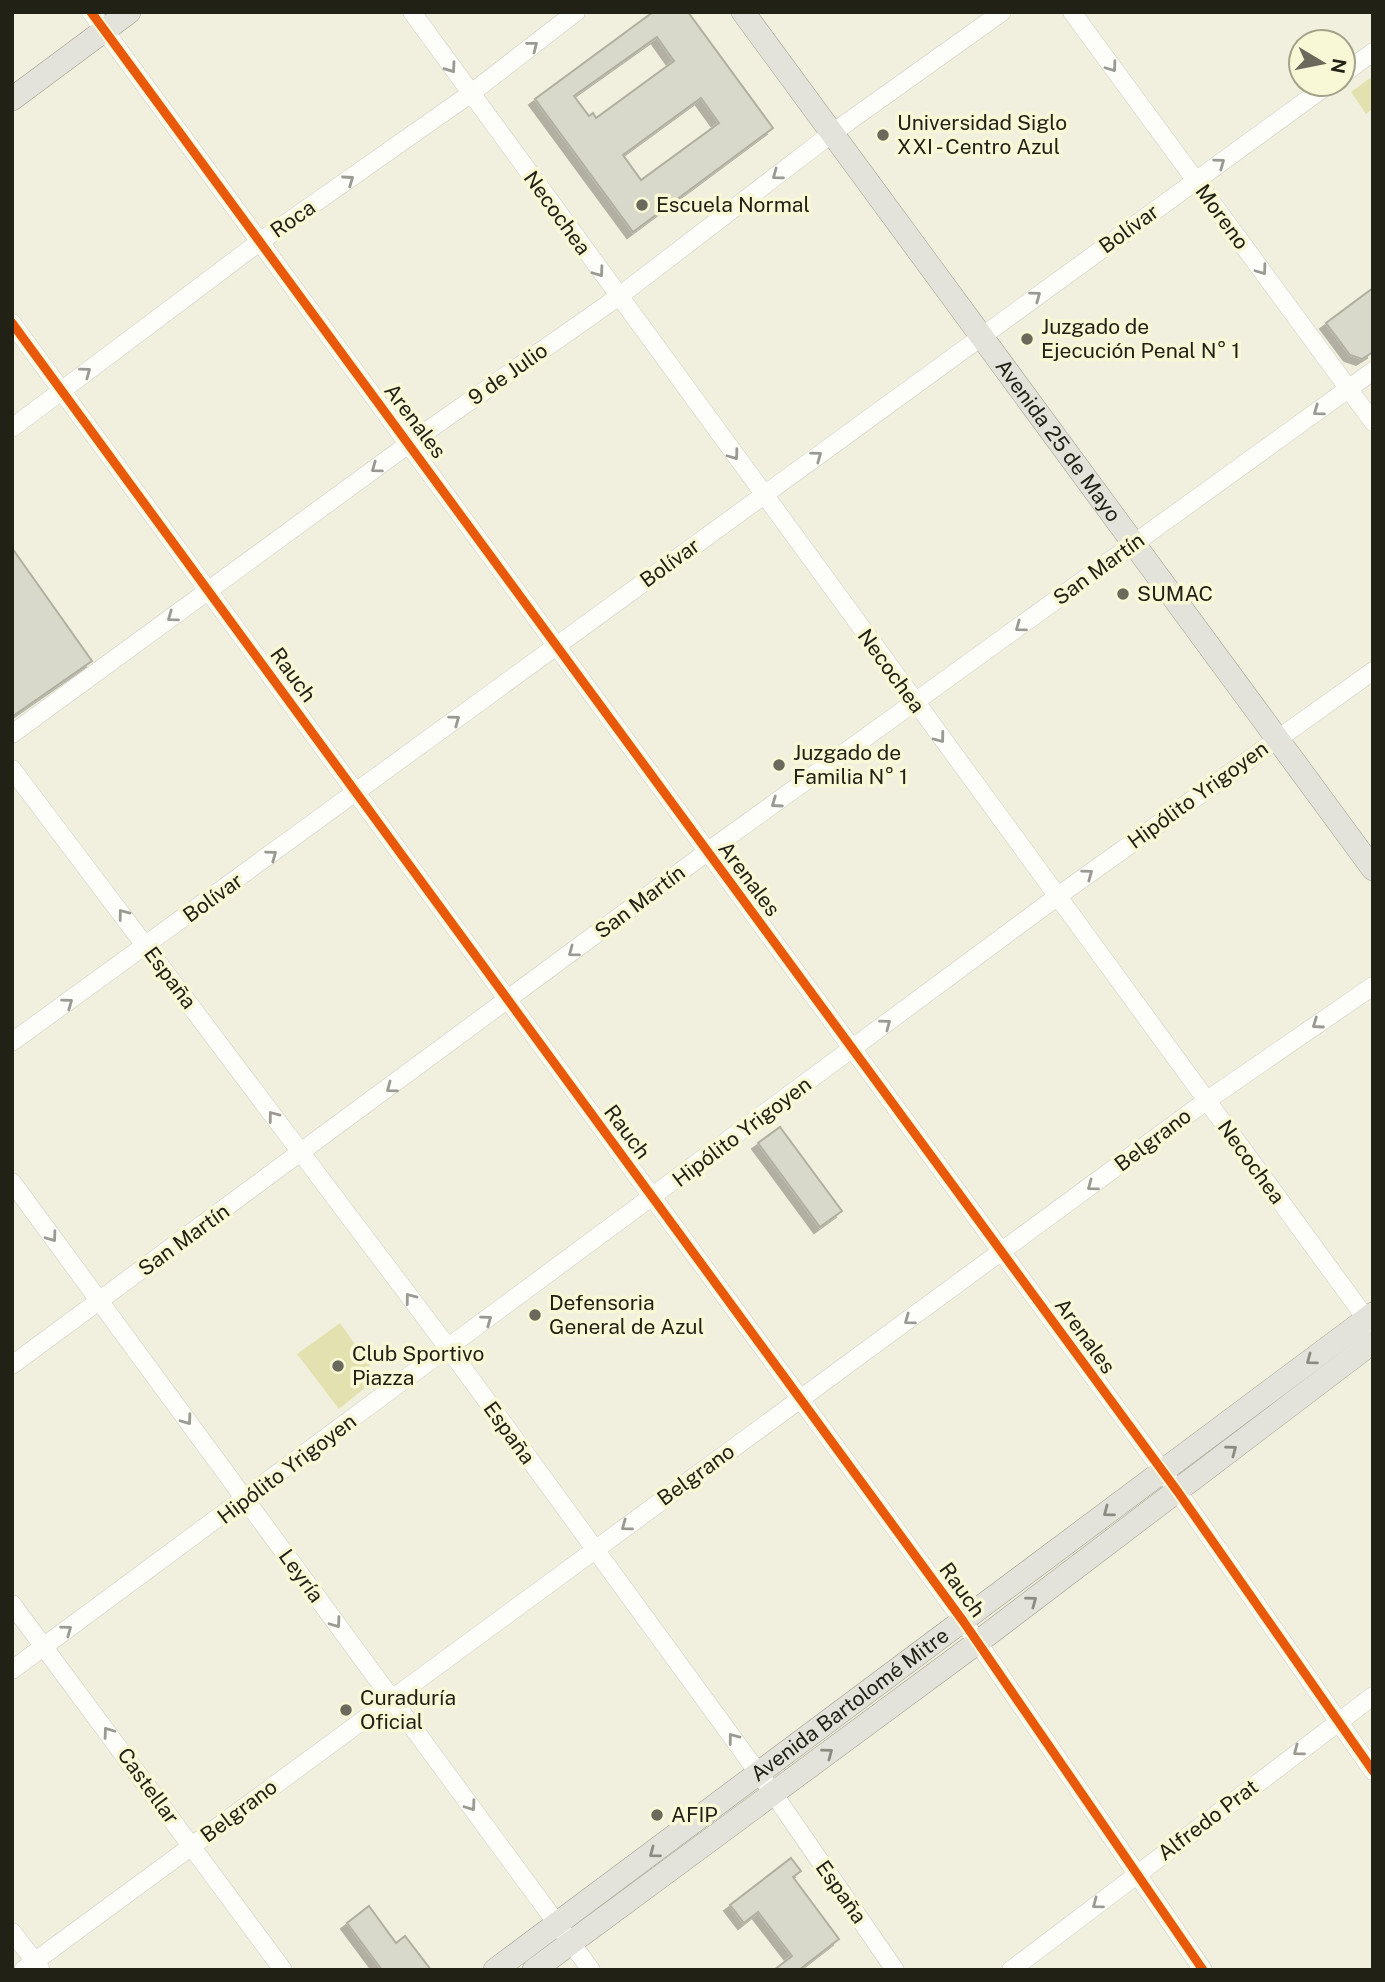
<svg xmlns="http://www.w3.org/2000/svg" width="1385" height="1982" viewBox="0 0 1385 1982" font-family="'Public Sans',sans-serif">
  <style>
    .green { fill: #e3e1af }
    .building { fill: #d9d9cb; stroke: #b0afa0; stroke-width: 2; fill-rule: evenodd; filter: url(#shadow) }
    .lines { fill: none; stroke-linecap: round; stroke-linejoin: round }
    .minor-casing { stroke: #ceccbf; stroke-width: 19 }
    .major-casing { stroke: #a09f8e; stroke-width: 24 }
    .minor { stroke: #fdfdfa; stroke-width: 18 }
    .major { stroke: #e3e2db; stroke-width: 23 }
    .cycleway-casing { stroke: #f9f8d6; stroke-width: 13 }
    .cycleway { stroke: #e8590c; stroke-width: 9 }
    .oneway { stroke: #9a9a93 }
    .oneway2 { stroke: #8c8b82 }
    .poi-dot { fill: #6a695b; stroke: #f9f8d6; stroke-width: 2.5 }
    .labels { text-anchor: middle; stroke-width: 7; stroke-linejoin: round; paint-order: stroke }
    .poi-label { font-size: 21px; fill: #222115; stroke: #f9f8d6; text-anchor: start }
    .street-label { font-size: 21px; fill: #222115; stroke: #f9f8d6 }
  </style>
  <defs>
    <filter id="shadow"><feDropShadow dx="-6" dy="6" stdDeviation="0" flood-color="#0004"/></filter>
  </defs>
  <rect width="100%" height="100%" fill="#f1f0de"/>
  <!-- green -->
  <path class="green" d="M1373,76V109L1366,114L1351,92Z
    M340,1323L378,1377L339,1409L297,1354Z"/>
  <!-- building -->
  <path class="building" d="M653,12H688L773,128L633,232L535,99ZM657,37L674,61L596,118L593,113L589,116L574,96ZM701,98L719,123L641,180L623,155Z
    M1373,288V352L1362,359L1350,355L1326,323Z
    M12,548L92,661L13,716H12Z
    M780,1127L842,1211L820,1227L758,1143Z
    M791,1858L801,1871L793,1877L839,1939L799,1970H774L792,1956L758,1912L744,1923L730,1905Z
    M369,1906L396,1943L405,1936L431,1970H382L347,1923Z"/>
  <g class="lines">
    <!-- minor casing -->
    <g class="minor-casing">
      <path id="minor" d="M91,12L1178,1492L1373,1771
        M412,12L1373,1328
        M1072,12L1373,422
        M1343,74L1373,52
        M12,323L963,1621L1203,1970
        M12,428L258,243L470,94L576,12
        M12,734L410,443L618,297L831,134L1002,12
        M12,769L449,1349L773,1793L895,1970
        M12,1042L1329,84
        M12,1182L591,1970
        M12,1365L707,852L1373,371
        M12,1604L283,1970
        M12,1670L1058,896L1373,671
        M12,1932L40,1968
        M23,1970L1206,1101L1373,986
        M1011,1970L1373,1696"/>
    </g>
    <!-- major casing -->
    <g class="major-casing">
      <g id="major">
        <path id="s1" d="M743,12L1373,869"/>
        <path d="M12,99L129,12"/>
        <path id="s2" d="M495,1970L1373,1314"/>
        <path d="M534,1970L978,1642L1373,1342"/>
      </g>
    </g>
    <!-- minor -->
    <use href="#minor" class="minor"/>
    <!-- major -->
    <use href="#major" class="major"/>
    <!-- cycleway casing -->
    <g class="cycleway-casing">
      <path id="cycleway" d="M91,12L1178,1492L1373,1771
        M12,323L963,1621L1203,1970"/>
    </g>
    <!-- cycleway -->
    <use href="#cycleway" class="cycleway"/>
  </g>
  <!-- one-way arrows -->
  <defs><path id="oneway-chevron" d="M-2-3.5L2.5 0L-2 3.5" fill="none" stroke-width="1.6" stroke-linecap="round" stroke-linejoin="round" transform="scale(1.75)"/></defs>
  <g class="oneway">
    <use href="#oneway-chevron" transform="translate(533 46) rotate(-38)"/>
    <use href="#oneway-chevron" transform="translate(1112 67) rotate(54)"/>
    <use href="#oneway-chevron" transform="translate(451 68) rotate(55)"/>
    <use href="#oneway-chevron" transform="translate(1220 163) rotate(-36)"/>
    <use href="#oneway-chevron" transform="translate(777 175) rotate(143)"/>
    <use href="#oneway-chevron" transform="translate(349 180) rotate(-35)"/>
    <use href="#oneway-chevron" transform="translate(1262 270) rotate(54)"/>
    <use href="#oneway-chevron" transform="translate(599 272) rotate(54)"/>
    <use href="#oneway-chevron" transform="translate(1036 296) rotate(-36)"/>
    <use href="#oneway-chevron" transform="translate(86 372) rotate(-37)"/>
    <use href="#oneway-chevron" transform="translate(1318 411) rotate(144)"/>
    <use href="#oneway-chevron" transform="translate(734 455) rotate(54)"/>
    <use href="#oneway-chevron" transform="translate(817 456) rotate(-36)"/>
    <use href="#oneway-chevron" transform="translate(376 468) rotate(144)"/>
    <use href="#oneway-chevron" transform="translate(172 617) rotate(144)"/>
    <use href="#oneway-chevron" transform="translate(1020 627) rotate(144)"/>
    <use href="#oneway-chevron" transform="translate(455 720) rotate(-36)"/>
    <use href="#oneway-chevron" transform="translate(940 738) rotate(53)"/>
    <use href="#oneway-chevron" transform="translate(776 803) rotate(145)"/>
    <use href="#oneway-chevron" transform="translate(272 855) rotate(-36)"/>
    <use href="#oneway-chevron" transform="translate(1088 874) rotate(-36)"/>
    <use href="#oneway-chevron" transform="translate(123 914) rotate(-127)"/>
    <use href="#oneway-chevron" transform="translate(573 952) rotate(143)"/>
    <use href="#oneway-chevron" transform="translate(68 1003) rotate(-36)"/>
    <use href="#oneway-chevron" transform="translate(886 1024) rotate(-37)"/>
    <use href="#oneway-chevron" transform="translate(1317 1024) rotate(145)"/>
    <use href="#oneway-chevron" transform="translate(391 1088) rotate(143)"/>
    <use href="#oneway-chevron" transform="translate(273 1116) rotate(-127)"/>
    <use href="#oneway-chevron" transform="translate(1092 1186) rotate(143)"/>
    <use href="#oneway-chevron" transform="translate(52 1237) rotate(54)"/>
    <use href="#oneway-chevron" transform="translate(410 1298) rotate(-127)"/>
    <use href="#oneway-chevron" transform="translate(487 1320) rotate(-36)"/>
    <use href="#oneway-chevron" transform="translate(909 1320) rotate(144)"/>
    <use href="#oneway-chevron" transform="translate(187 1420) rotate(54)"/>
    <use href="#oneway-chevron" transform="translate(626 1526) rotate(144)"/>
    <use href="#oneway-chevron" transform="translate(336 1623) rotate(54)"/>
    <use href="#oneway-chevron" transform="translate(67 1630) rotate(-36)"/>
    <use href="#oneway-chevron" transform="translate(108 1732) rotate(-126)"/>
    <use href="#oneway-chevron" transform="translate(733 1738) rotate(-127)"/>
    <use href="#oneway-chevron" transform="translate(1298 1751) rotate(143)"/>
    <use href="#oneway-chevron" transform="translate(471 1806) rotate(54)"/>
    <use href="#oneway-chevron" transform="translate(1097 1904) rotate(143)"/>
  </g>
  <g class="oneway2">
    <use href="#oneway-chevron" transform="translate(1311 1360) rotate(143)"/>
    <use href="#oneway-chevron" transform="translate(1232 1450) rotate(-37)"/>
    <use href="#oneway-chevron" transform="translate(1108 1512) rotate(143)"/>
    <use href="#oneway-chevron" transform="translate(1032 1601) rotate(-37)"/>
    <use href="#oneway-chevron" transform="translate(828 1753) rotate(-37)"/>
    <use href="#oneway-chevron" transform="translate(654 1853) rotate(143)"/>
  </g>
  <!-- markers -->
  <g class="poi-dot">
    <circle cx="883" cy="135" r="7"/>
    <circle cx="642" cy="205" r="7"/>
    <circle cx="1027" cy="339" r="7"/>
    <circle cx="1123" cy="594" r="7"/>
    <circle cx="779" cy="765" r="7"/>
    <circle cx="535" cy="1315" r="7"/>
    <circle cx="338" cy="1366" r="7"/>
    <circle cx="346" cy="1710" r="7"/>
    <circle cx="657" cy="1815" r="7"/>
  </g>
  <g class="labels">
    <!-- poi labels -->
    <g class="poi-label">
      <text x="897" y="130">Universidad Siglo<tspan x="897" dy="24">XXI - Centro Azul</tspan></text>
      <text x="656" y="212">Escuela Normal</text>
      <text x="1041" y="334">Juzgado de<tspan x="1041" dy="24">Ejecución Penal N° 1</tspan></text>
      <text x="1137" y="601">SUMAC</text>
      <text x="793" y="760">Juzgado de<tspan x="793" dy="24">Familia N° 1</tspan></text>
      <text x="549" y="1310">Defensoria<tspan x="549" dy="24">General de Azul</tspan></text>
      <text x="352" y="1361">Club Sportivo<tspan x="352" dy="24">Piazza</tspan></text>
      <text x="360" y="1705">Curaduría<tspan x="360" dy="24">Oficial</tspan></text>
      <text x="671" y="1822">AFIP</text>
    </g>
    <!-- street labels -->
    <g class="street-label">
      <text transform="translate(557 213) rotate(54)" y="7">Necochea</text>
      <text transform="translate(1222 217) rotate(54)" y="7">Moreno</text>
      <text transform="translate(293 219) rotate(-35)" y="7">Roca</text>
      <text transform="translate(1129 229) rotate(-36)" y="7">Bolívar</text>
      <text transform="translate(508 374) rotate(-35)" y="7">9 de Julio</text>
      <text transform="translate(415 421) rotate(53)" y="7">Arenales</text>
      <text dy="7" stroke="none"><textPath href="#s1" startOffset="532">Avenida 25 de Mayo</textPath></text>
      <text transform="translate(670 563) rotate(-36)" y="7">Bolívar</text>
      <text transform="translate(1099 569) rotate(-36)" y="7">San Martín</text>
      <text transform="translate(891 671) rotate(54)" y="7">Necochea</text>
      <text transform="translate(293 675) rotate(54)" y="7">Rauch</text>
      <text transform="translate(1198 795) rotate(-36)" y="7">Hipólito Yrigoyen</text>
      <text transform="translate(749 879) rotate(53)" y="7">Arenales</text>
      <text transform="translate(213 898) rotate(-36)" y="7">Bolívar</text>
      <text transform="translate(640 902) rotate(-37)" y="7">San Martín</text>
      <text transform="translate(170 978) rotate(53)" y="7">España</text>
      <text transform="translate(627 1132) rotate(53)" y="7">Rauch</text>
      <text transform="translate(742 1132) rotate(-37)" y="7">Hipólito Yrigoyen</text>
      <text transform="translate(1153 1140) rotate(-37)" y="7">Belgrano</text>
      <text transform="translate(1251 1162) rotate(54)" y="7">Necochea</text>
      <text transform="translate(184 1240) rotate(-36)" y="7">San Martín</text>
      <text transform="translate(1085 1336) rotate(54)" y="7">Arenales</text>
      <text transform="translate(509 1433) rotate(54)" y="7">España</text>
      <text transform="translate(287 1469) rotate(-37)" y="7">Hipólito Yrigoyen</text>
      <text transform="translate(696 1475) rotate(-36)" y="7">Belgrano</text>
      <text transform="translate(301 1576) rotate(54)" y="7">Leyría</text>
      <text transform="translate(962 1590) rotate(54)" y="7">Rauch</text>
      <text dy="7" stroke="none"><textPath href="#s2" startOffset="443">Avenida Bartolomé Mitre</textPath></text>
      <text transform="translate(148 1786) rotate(54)" y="7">Castellar</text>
      <text transform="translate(239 1811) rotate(-37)" y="7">Belgrano</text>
      <text transform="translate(1208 1820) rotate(-37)" y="7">Alfredo Prat</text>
      <text transform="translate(841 1892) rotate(55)" y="7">España</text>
    </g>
  </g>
  <!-- border -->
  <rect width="1385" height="1982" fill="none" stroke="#222115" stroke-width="28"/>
  <!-- north arrow -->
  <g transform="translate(1322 63) rotate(100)"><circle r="33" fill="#f9f8d6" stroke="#a3a289" stroke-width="2"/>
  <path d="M0-5L12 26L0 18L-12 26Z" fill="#6a695b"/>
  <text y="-10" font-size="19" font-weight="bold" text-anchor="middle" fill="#222115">N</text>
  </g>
</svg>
